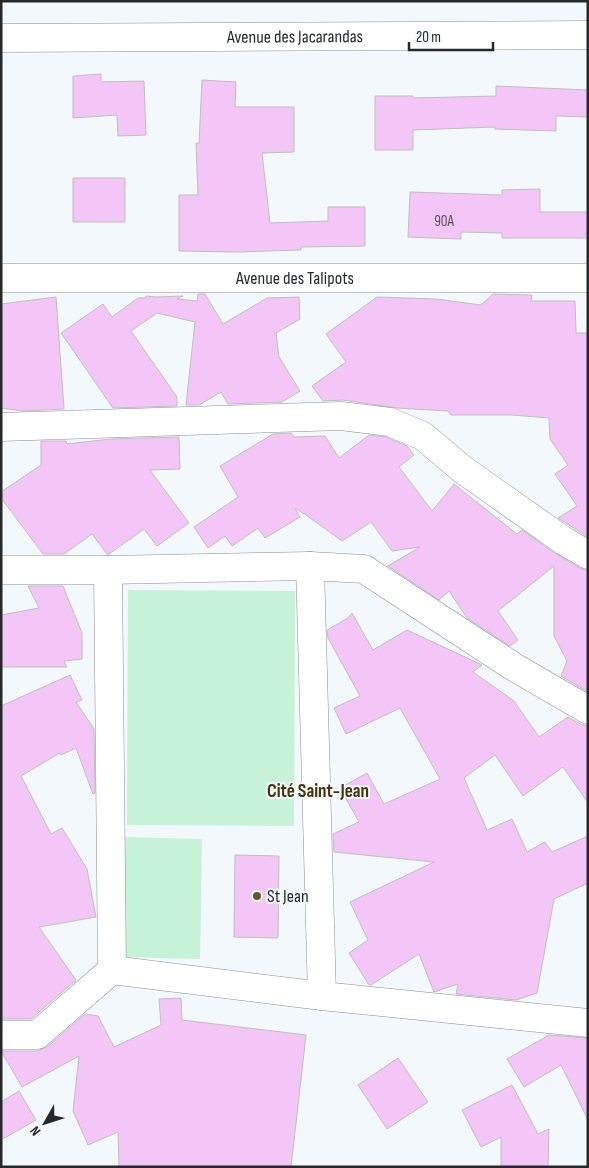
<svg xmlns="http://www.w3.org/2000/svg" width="589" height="1168" viewBox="0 0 589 1168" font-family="'Sofia Sans Condensed',sans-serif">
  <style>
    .green { fill: #c6f2d7 }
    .building { fill: #f4c6f7; stroke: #c1bdc2 }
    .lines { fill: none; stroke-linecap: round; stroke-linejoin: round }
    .minor-casing { stroke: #8b8f94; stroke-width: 29 }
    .minor { stroke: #fff; stroke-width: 28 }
    .poi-dot { fill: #6a5524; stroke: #f2f8fc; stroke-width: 2 }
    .labels { text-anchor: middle; stroke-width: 4; stroke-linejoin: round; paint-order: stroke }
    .number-label { font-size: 15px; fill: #5a505d }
    .street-label { font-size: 18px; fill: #26282a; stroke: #f2f8fc }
    .poi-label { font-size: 18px; fill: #26282a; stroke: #f2f8fc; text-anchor: start }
    .neighbourhood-label { font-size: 19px; font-weight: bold; fill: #44340b; stroke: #f2f8fc }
  </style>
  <rect width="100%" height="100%" fill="#f2f8fc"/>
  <!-- green -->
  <path class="green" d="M128,590L295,591L294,826L127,825Z
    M124,837L202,839L200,959L122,957Z"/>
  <!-- building -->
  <path class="building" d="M101,74V82L144,81L146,135L118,136L117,115L73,118V76Z
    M202,80L236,82L235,107H294V152L262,153L270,223L328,221V207H365V246L301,247V250L236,252L179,251V195H198L196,143H199Z
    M496,86L588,90V117L556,116V131L495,129V127L413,130V150H375V96H413V98L496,96Z
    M73,178H125V222H73Z
    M540,189V212H588V238H502V233L461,232V239L408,237L410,192L502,195V190Z
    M198,294H205L223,324L267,298L299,297L300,319L276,333L279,357L300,391L282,402L228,404L221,392L199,405H186L195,322L157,313L131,331L177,397V406L113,408L61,333L103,304L112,317L138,298H145L146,296L157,297L183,296L177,299L197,301Z
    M493,294L532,295L531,301H575L576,333H588V537L558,518L577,506L555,474L568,465L550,439L549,418L512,415H451L448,411L397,408L343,400L323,401L312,386L346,362L326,334L377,297L436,299L481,305Z
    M56,297L64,409L23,411L1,408V304Z
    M291,433L294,437L325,436L339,458L369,435L386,437L407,446L414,455L399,467L432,511L454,484L517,534L522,530L556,554L580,568L588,571V692L561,676L567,661L554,636V566L498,611L518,640L510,646L467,618L449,591L439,600L388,566L420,547L392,551L371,522L342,541L306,515V514H304L295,508L300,517L265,538L258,528L232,546L225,536L208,548L194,527L238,497L220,466L273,434Z
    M179,437L180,469L150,470L189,523L157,546L144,529L109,554H107L92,534L64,554H43L1,498V492L41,465V441H66L67,444L110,439Z
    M28,586H63L82,633V659L64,661L67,667H1V615L39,608Z
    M352,613L373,650L407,630L482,665L473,672L514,701L539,737L568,717L580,724L588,726V803L563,767L523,796L495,755L464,778L487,830L512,819L527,852L545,842L552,852L588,836V883L554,899L537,993L516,1000L456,994L458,984L434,992L419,954L371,985H369L349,953L368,940L350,902L434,862L334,852L333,834L359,822L340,788L367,773L384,804L440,779L400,708L346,734L334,708L360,696L328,638L327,630L348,618Z
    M70,675L82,700L76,702L94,729L95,793L93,794L76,748L61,755L60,753L21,776L51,834L62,828L87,869L96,917L39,927L76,980L31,1019H1V706Z
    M235,855L279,856L278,938L234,937Z
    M181,998L182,1020L306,1035L291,1167H119L118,1132L88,1145L73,1111L79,1056L22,1087L1,1051H37L47,1047L85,1014L98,1016L114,1047L161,1025L159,999Z
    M549,1035L588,1038V1120L561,1065L524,1087L507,1059Z
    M398,1058L428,1102L387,1129L358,1085Z
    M512,1085L538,1134L549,1129L548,1167H501V1137L481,1147L462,1110Z
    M19,1091L36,1120L1,1140V1102Z"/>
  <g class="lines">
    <!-- minor casing -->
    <g class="minor-casing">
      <g id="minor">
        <path id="s1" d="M1,38L588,35"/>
        <path id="s2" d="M1,278H588"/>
        <path d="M1,427L341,416L390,422L423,436L462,469L564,541L588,555"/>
        <path d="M310,566L322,996"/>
        <path d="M1,570H108L310,566L364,569L514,667L588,710"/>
        <path d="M108,570L112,970"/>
        <path d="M1,1035H37L112,970L322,996L588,1023"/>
      </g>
    </g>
    <!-- minor -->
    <use href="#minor" class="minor"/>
  </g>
  <!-- markers -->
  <circle class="poi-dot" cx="257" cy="896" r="5"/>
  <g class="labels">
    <!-- number labels -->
    <g class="number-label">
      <text x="444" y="226">90A</text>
    </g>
    <!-- street labels -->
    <g class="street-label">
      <text dy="6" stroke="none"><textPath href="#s1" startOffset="294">Avenue des Jacarandas</textPath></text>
      <text dy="6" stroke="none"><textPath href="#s2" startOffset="294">Avenue des Talipots</textPath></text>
    </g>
    <!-- poi labels -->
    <g class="poi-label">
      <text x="267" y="902">St Jean</text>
    </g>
    <!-- neighbourhood labels -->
    <g class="neighbourhood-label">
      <text x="318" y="797">Cité Saint-Jean</text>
    </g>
  </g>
  <!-- border -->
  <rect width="589" height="1168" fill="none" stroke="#26282a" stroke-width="5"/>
  <!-- north arrow -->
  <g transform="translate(45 1123) rotate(231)" stroke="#f2f8fc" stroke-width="4" paint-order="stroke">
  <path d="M0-4L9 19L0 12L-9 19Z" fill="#26282a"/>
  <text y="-8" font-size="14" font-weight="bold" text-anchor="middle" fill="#26282a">N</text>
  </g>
  <!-- scale -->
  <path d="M409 42v8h84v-8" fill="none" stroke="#26282a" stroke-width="2.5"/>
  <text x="416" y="42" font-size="15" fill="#26282a" stroke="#f2f8fc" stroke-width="4" paint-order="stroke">20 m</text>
</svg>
